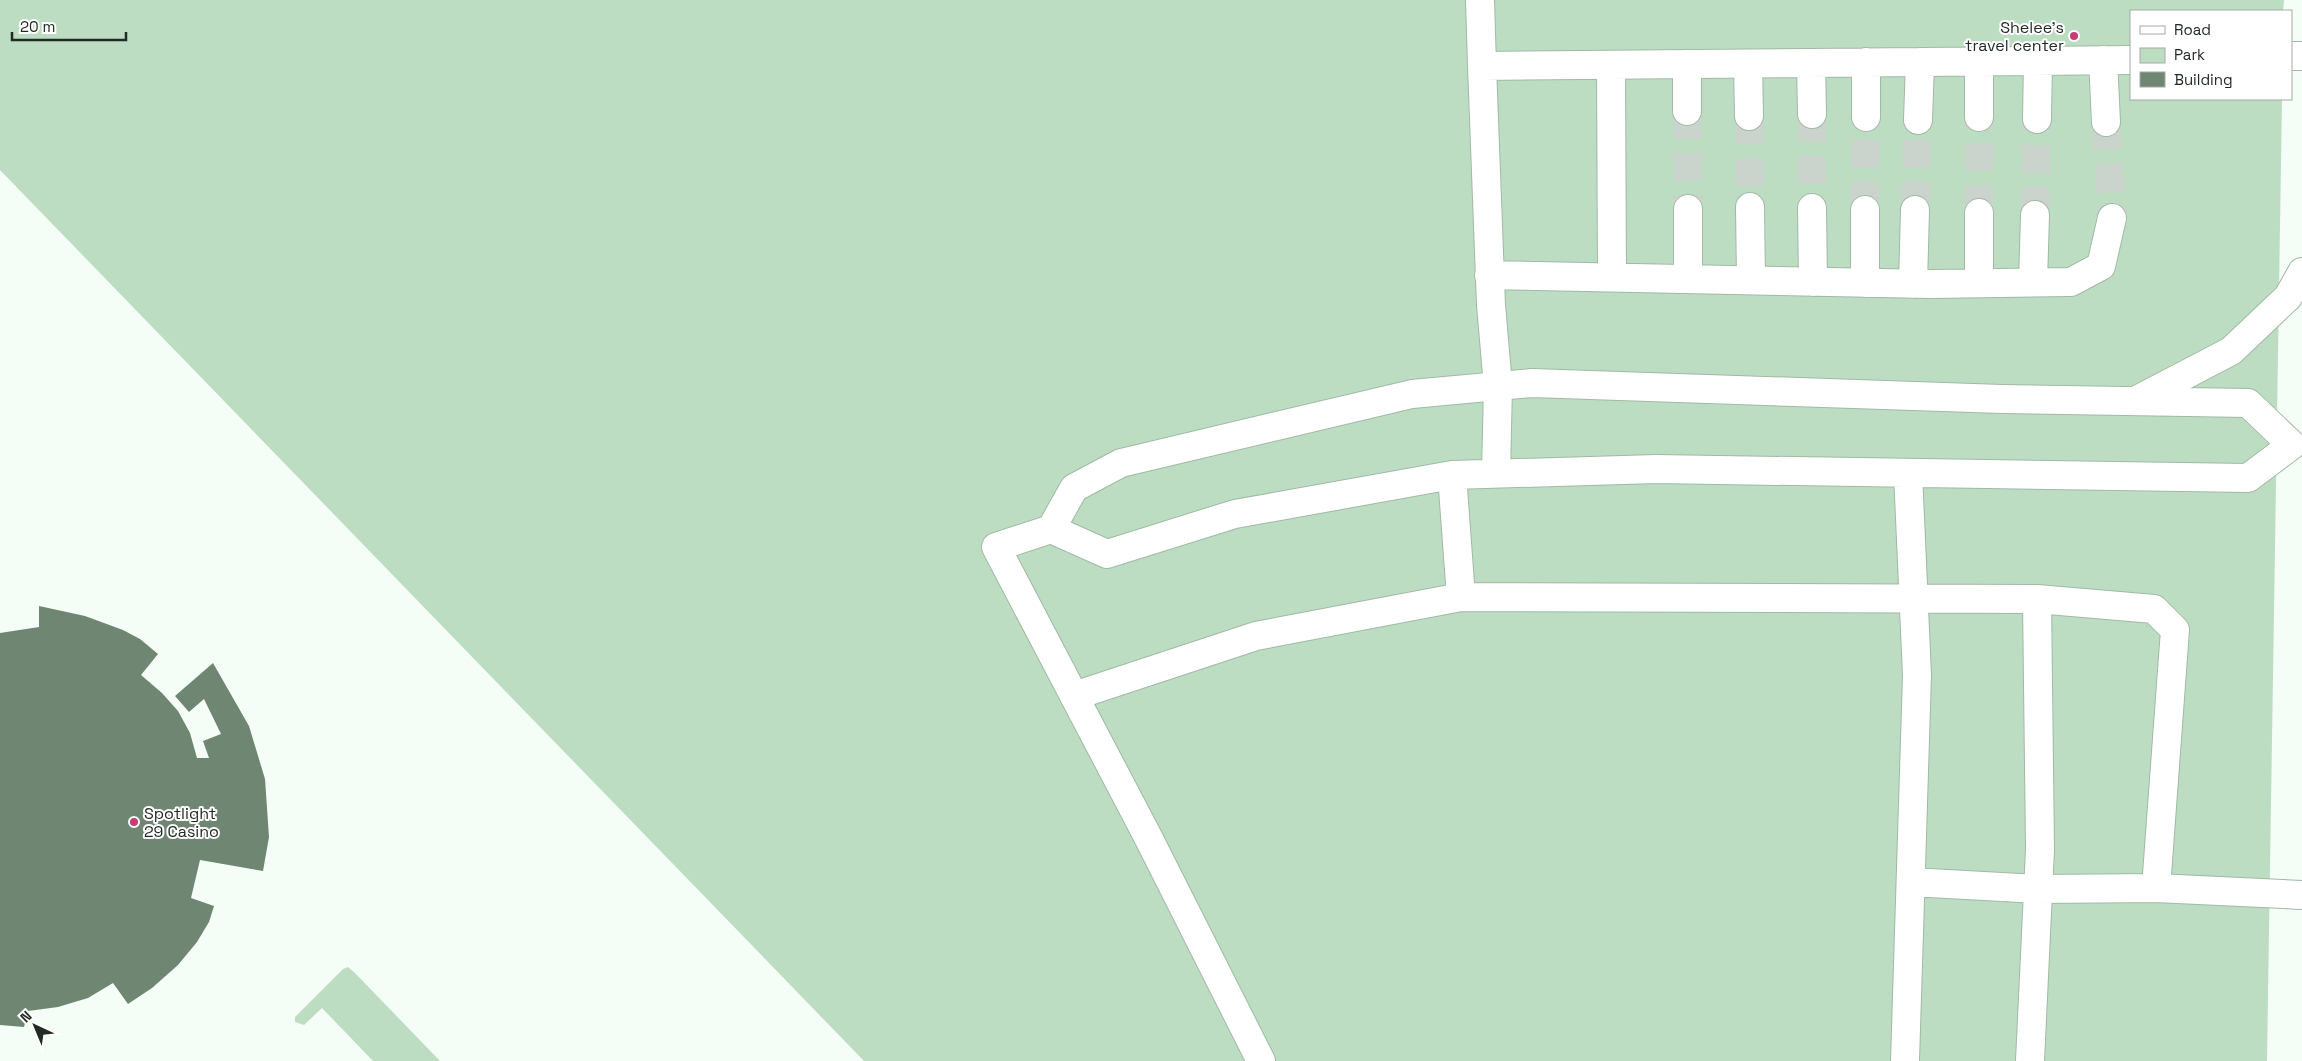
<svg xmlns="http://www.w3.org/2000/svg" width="2302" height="1061" viewBox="0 0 2302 1061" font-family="'Space Grotesk',sans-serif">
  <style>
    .green { fill: #bdddc3 }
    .building { fill: #6f8673 }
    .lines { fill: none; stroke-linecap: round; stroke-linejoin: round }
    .minor-tunnel { stroke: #cad4cc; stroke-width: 28; stroke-dasharray: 28 14; stroke-linecap: butt }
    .minor-casing { stroke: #a1b9a5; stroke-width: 30 }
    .minor { stroke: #fff; stroke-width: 28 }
    .poi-dot { fill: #c73c73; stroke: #fff; stroke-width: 2 }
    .labels { text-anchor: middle; stroke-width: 4; stroke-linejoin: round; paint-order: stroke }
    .poi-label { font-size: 16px; fill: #212b23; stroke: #fff; text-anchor: end }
  </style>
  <rect width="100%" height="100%" fill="#f4fef6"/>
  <!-- green -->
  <path class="green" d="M0,0H2284L2283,11H2131V99H2282L2267,1061H864L0,170Z
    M348,967L355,973L440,1061H373L322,1008L304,1025L295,1022V1017L343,969Z"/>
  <!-- building -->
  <path class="building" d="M39,606L85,616L123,630L140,639L158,654L141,675L162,693L178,711L190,733L197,758H209L203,741L221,734L204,699L189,712L175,696L213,663L249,726L265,779L269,837L263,871L200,860L191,898L214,906L209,922L197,942L178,965L152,988L128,1004L113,983L88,998L58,1007L28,1011L24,1027L0,1025V633L39,627Z"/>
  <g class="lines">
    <!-- minor-tunnel -->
    <path class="minor-tunnel" d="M1687,111L1688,209
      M1812,114V208
      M1749,116L1750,207
      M2106,122L2112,218
      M1865,210L1866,117
      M1915,210L1918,120
      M1979,213V117
      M2035,215L2037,119"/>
    <!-- minor casing -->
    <g class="minor-casing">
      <path id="minor" d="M1480,0L1482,66
        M2291,56H2302
        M2103,60L2106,122
        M1811,63L1812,114
        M1687,64V111
        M1748,64L1749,116
        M1611,65L1612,277
        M1866,117V62
        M1979,117V61
        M2037,119L2038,61
        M1918,120L1920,62
        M1750,207L1751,280
        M1812,208L1813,282
        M1688,209V279
        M1979,213V283
        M1489,275L1931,284L2071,282L2101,266L2112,218
        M2033,282L2035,215
        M1865,283V210
        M1913,284L1915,210
        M2139,399L2231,351L2288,297L2302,272
        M1496,473L1498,386L1491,305L1482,66L2131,60
        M1452,475L1461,597
        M1051,529L1107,554L1235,514L1452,475L1656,469L2248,478L2292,445L2248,403L2002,399L1532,383L1412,394L1121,463L1074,488L1051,529L996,547L1148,837L1261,1061
        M2037,599L2154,609L2175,630L2156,888L2302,895
        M1074,696L1256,636L1461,597L2037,599L2040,849L2030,1061
        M1911,882L2038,889L2156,888
        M1905,1061L1917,675L1908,473"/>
    </g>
    <!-- minor -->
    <use href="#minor" class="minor"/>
  </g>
  <!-- markers -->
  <g class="poi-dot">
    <circle cx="2074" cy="36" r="5"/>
    <circle cx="134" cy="822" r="5"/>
  </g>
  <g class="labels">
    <!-- poi labels -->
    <g class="poi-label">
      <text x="2064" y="33">Shelee's<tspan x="2064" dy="18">travel center</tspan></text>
      <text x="144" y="819" text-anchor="start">Spotlight<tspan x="144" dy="18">29 Casino</tspan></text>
    </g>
  </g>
  <!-- legend -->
  <rect x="2130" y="10" width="162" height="90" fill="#ffffff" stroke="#a6aaa7"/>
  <rect x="2140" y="26" width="25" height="8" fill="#ffffff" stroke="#a6aaa7"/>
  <text x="2174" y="35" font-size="15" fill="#212b23">Road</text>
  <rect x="2140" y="48" width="25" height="15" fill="#bdddc3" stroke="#a6aaa7"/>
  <text x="2174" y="60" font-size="15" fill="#212b23">Park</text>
  <rect x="2140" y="72" width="25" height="15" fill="#6f8673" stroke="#a6aaa7"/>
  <text x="2174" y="85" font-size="15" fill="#212b23">Building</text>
  <!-- north arrow -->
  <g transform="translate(35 1026) rotate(316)" stroke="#ffffff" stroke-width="4" paint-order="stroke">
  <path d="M0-4L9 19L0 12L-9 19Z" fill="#212b23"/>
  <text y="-8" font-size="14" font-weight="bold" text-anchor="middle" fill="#212b23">N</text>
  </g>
  <!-- scale -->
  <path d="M12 32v8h114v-8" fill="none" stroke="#212b23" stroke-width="2.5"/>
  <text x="20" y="32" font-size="15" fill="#212b23" stroke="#ffffff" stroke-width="4" paint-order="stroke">20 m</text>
</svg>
